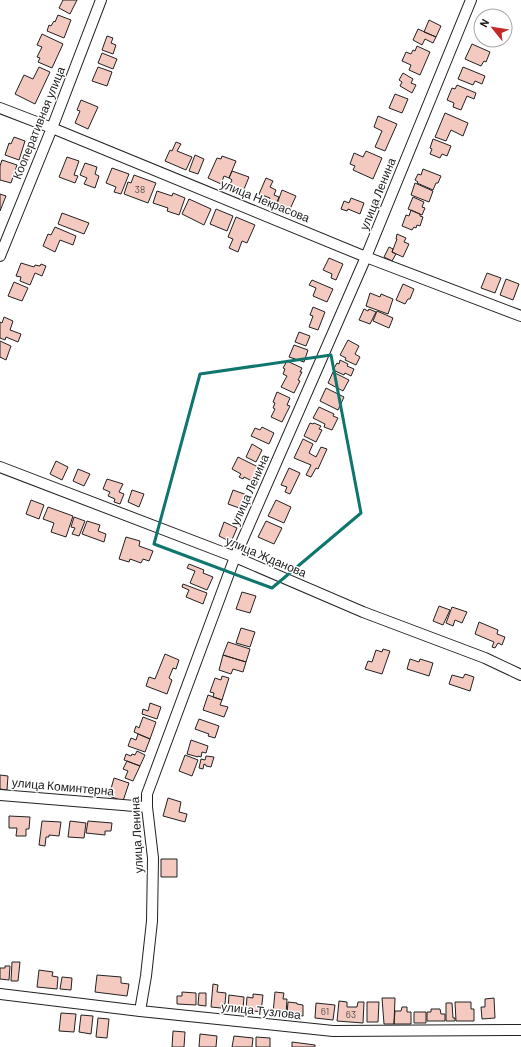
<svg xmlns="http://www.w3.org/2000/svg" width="521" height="1047" viewBox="0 0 521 1047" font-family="Barlow,sans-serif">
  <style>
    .building { fill: #f3c9c0; stroke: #222 }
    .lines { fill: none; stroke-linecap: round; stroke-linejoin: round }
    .minor-casing { stroke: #222; stroke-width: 12 }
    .minor { stroke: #fff; stroke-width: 10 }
    .marked { fill: none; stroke: #0f766e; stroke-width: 3; stroke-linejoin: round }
    .labels { text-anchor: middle; stroke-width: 3; stroke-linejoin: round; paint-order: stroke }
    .number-label { font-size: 10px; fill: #564c4a }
    .street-label { font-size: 12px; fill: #222; stroke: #fff }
  </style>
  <rect width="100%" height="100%" fill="#fff"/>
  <!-- building -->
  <path class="building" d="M63,0H77L70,14L59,8Z
    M58,15L71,20L64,38L47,31L49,25L51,26L54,21L55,22Z
    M429,20L441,26L436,37L424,32Z
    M418,29L436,37L433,43L425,39L422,45L413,40Z
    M42,34L63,44L52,68L38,62L40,58L37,57L42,47L37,45Z
    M107,36L113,38L111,43L116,45L113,54L102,50Z
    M472,44L490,52L486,62L484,61L481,66L465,59Z
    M417,46L430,52L420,75L409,70L411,65L402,61L406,52L411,54L413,50L415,51Z
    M102,53L117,59L113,69L98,63Z
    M39,67L50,72L35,104L15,94L24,75L33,79Z
    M98,67L112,72L107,86L92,81Z
    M463,67L485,76L482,84L475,81L473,85L458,79Z
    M403,73L413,79L411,83L416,85L412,93L400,86L402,82L399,80Z
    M457,85L476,93L474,99L467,96L461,110L453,107L454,103L447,100L452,88L455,89Z
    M395,94L408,99L402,113L389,108Z
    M81,100L98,107L88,129L75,123L80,111L77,110Z
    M445,113L468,123L463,136L451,130L446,141L435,137Z
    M378,116L397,124L385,151L375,147L382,131L374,127Z
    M14,137L25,141L19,160L5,155L9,143L11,144Z
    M433,139L451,146L447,156L442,154L440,158L430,154L432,149L430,148Z
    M176,142L181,144L177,151L192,157L186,170L165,161L170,150L172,151Z
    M366,151L382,158L373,179L353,170L355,166L350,164L354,153L363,157Z
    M195,155L204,159L198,174L189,171Z
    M222,156L236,161L229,178L224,176L221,184L208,178L217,158L221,159Z
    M67,157L79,161L74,175L78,176L75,183L59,177Z
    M2,160L17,165L11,183L0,180V166Z
    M85,163L97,167L95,174L99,176L95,188L84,184L87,178L80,175Z
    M112,168L129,174L121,194L114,192L116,187L106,183Z
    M423,169L441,176L438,183H436L433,190L417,183L418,182L415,180L418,174L421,175Z
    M232,171L249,177L242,194L228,188L232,180L229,178Z
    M134,175L156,183L148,203L124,194L128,182L131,183Z
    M266,178L273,181L270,187L276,190L274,195L279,197L275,207L268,204L270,198L259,194Z
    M415,183L433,191L429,202L411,195Z
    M282,190L296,196L290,209L277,204Z
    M157,191L172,196L173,193L185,198L179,215L167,211L168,208L153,203Z
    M0,194L6,196L0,211Z
    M413,197L424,202L422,207L425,208L422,215L408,209Z
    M351,198L364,203L360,214L348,209L347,211L341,209L344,201L349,203Z
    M189,199L211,209L204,225L182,214Z
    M216,209L233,216L227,231L210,224Z
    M411,210L420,214V216L423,217L420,226L417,225L416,228L414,227L412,230L402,226L406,215L409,216Z
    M62,213L89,223L84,234L58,224Z
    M236,217L255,225L247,243L242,241L238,252L229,248L233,239L228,237Z
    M55,227L76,236L73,245L60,240L55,252L43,246L48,234L51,235Z
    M397,234L406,238L404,242L409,244L403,257L392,252L397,239H396Z
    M389,247L393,249L392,252L396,254L392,261L384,257Z
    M329,258L343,264L336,280L331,278L332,274L323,270Z
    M21,263L34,267L35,265L40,266L41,264L46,266L42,276L35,273L30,285L20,281L21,277L16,276Z
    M487,273L501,278L495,293L481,288Z
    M506,279L519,284L513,300L500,295Z
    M312,280L333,289L327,302L313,296L316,288L309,285Z
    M14,282L28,288L22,301L8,296Z
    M403,284L414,289L410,299H408L405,304L396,300Z
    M370,293L380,297L381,294L393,299L388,314L366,306Z
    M313,307L325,312L318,330L309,327L313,316L310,315Z
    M364,309L368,311L369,309L376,312L370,324L359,320Z
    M377,311L393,318L389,328L373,321Z
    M4,317L13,321L10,330L21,334L18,342L6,337L5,340L0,338V322L2,323Z
    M299,332L310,336L306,346L295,342Z
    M348,340L359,346L355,354L360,357L356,365L345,360L346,358L340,355Z
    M0,341L11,346L6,360L0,357Z
    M294,345L308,350L304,362L289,357Z
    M340,360L348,364L347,366L354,369L351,376L345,373L344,375L333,370L337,363L339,364Z
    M287,361L302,368L300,372H302L298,380L300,381L294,393L281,387L287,376L283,374L285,369L283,368Z
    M333,372L349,380L343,391L328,383Z
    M326,388L344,397L338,410L320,401Z
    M277,392L290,398L287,405L290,406L282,422L271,417L275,409L273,408L275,403L273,402Z
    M319,407L334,414L333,416L338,418L332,430L324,427L325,424L313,418Z
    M310,423L313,424L314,423L321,426L319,429L322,430L316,442L304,436Z
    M262,427L274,433L269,444L251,436L255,428L260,430Z
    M303,439L313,444L309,453L316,457L321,447L327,449L318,469L316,468L311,477L306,475L311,465L294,458Z
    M252,444L262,450L256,462L246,457Z
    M238,457L260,468L256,475L255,474L252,481L244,477L243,479L239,477L241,474L232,469Z
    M56,461L68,467L62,480L50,474Z
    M289,468L300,473L290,494L285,492L287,487L281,485Z
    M78,469L90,474L84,486L73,481Z
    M107,479L123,484L119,492L124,494L120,504L114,502L115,499L108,496L110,492L103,489Z
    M132,490L144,494L139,507L128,502Z
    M233,490L247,495L242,509L228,504Z
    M31,500L44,505L39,519L26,514Z
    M276,500L291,507L284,523L268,516Z
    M48,507L73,516L66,537L51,532L54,523L43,519Z
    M74,517L85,521L79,536L72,534L75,528L71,527Z
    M87,521L100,525L98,531L106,534L104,542L82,534Z
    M266,521L282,528L274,544L258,537Z
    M224,522L237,528L231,542L219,536Z
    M126,537L140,541L139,546L153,551L149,561L143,559L141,563L130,559L129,562L119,559Z
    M189,564L204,570L203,573L213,577L207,590L190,583L195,571L187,568Z
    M183,584L207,593L203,604L186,597L189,590L182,587Z
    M242,592L256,596L250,613L236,609Z
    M439,606L450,610L443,625L433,621Z
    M452,607L467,612L462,623L455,620L453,626L446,623Z
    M479,622L498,630L497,634L505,637L502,645L498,643L495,648L492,647L494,642L475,634Z
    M241,628L255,632L250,647L236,643Z
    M228,642L250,649L246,662L223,655Z
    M383,649L390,651L382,674L365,669L368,661L372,662L376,650L382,652Z
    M165,654L179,660L176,669L173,668L169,678L172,680L167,694L146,686L149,677L155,679Z
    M223,655L246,662L243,672L233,669L231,674L219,670Z
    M410,659L419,662L420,659L433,663L429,676L407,669Z
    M465,674L474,677L470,691L449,684L452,675L463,678Z
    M222,676L229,678L222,700L213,697L214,693L210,692L215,678L221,680Z
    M208,695L222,700L220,705L228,707L224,717L203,710Z
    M150,703L161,707L157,719L142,714L143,709L148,711Z
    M143,717L156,722L150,739L134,732L136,726L139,728Z
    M199,719L219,726L215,738L208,736L209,734L195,729Z
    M138,734L150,739L145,752L128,746L131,738L136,740Z
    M191,740L208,746L206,753L202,752L201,757L198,756V757L187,754Z
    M137,751L145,755L140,766L124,760L126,754L131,756L132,754L135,755Z
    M185,755L198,760L192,776L179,771Z
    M206,756L214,757L211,767L206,766V765L204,764L203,769L199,768L201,759L205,760Z
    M127,761L140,766L133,781L125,778L128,771L123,769Z
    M0,775L8,776L7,790L0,789Z
    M114,778L129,783L123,801L109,796Z
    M168,798L181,802L179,812L187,814L185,822L163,816Z
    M9,816L30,817L29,829H26V836H16L17,828H9Z
    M42,821L61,822L59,836L49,835V837H46L45,846L39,845Z
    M70,821L86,823L84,838L68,837Z
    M88,821L112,823L111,831H105V835L86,833Z
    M161,859H177V877H161Z
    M12,962H20L18,981H11Z
    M5,966H10L9,980L0,979V968H5Z
    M39,970L53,972L52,976L58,977L57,989L37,987Z
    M97,975L121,977V983L129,984L127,996L95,992Z
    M62,977L72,978L71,990L60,989Z
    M213,984L218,985L217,992L226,993L225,1004H221V1008L211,1007Z
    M182,992L196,993V1005L177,1004V996H182Z
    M275,992L284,993L283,999H287L286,1014L273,1013Z
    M199,993H206V1006L198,1005Z
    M253,994L263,995L261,1012L246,1010L247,997L253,998Z
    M229,995L244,997L243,1009L228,1008Z
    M382,998H395L394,1024H384Z
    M494,998L495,1018L482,1019L481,1007H485V999Z
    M339,1001L347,1002V1007H357L358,1002H364L363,1023L337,1021Z
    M288,1002L297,1003V1004L303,1005V1016L287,1014Z
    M367,1002H379L378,1022H367Z
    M455,1002H471V1009H474V1021H456Z
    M316,1003L335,1005L333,1020L315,1018Z
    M446,1003H452L453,1018H455V1021H446Z
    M402,1007H407V1012H411V1024H394L395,1011H401Z
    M431,1009H440L441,1014H445V1021H427V1012H431Z
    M414,1012H426V1023H414Z
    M61,1013L76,1014L74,1032L59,1031Z
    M81,1015L93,1016L91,1034L79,1032Z
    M98,1018L109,1019L107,1038L96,1037Z
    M173,1031L185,1032L184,1047H172Z
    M200,1034L217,1036L216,1047H199Z
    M234,1036L253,1038L252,1047H232Z
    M256,1037L270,1038V1047H256Z
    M292,1042L315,1045V1047H292Z"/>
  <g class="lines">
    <!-- minor casing -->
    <g class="minor-casing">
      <path id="minor" d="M0,108L52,128L366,257L521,316
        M0,256L52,128L101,0
        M0,467L235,557L363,612L485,658L521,675
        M0,795L147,807
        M0,994L140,1011L333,1031L521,1030
        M140,1011L146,976L152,921L153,858L147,807V794L235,557L366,257L471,0"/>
    </g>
    <!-- minor -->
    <use href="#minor" class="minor"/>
  </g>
  <!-- marked area -->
  <path class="marked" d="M331,355L361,513L272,588L154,544L200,374Z"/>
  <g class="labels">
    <!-- number labels -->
    <g class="number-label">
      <text x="140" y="193">38</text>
      <text x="325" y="1015">61</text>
      <text x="351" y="1018">63</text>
    </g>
    <!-- street labels -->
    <g class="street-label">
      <text transform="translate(39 123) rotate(-68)" y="4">Кооперативная улица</text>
      <text transform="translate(378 194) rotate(-68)" y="4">улица Ленина</text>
      <text transform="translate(265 201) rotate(22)" y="4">улица Некрасова</text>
      <text transform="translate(250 490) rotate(-66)" y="4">улица Ленина</text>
      <text transform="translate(266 557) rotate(23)" y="4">улица Жданова</text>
      <text transform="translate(63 787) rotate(5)" y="4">улица Коминтерна</text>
      <text transform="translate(137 835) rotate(-93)" y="4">улица Ленина</text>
      <text transform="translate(261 1011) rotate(6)" y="4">улица Тузлова</text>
    </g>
  </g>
  <!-- north arrow -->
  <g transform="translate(493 28) rotate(300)"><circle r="19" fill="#ffffff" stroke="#a7a7a7"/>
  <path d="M0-3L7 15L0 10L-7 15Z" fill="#c62828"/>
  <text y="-6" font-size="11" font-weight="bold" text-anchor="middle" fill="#222222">N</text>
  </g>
</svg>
